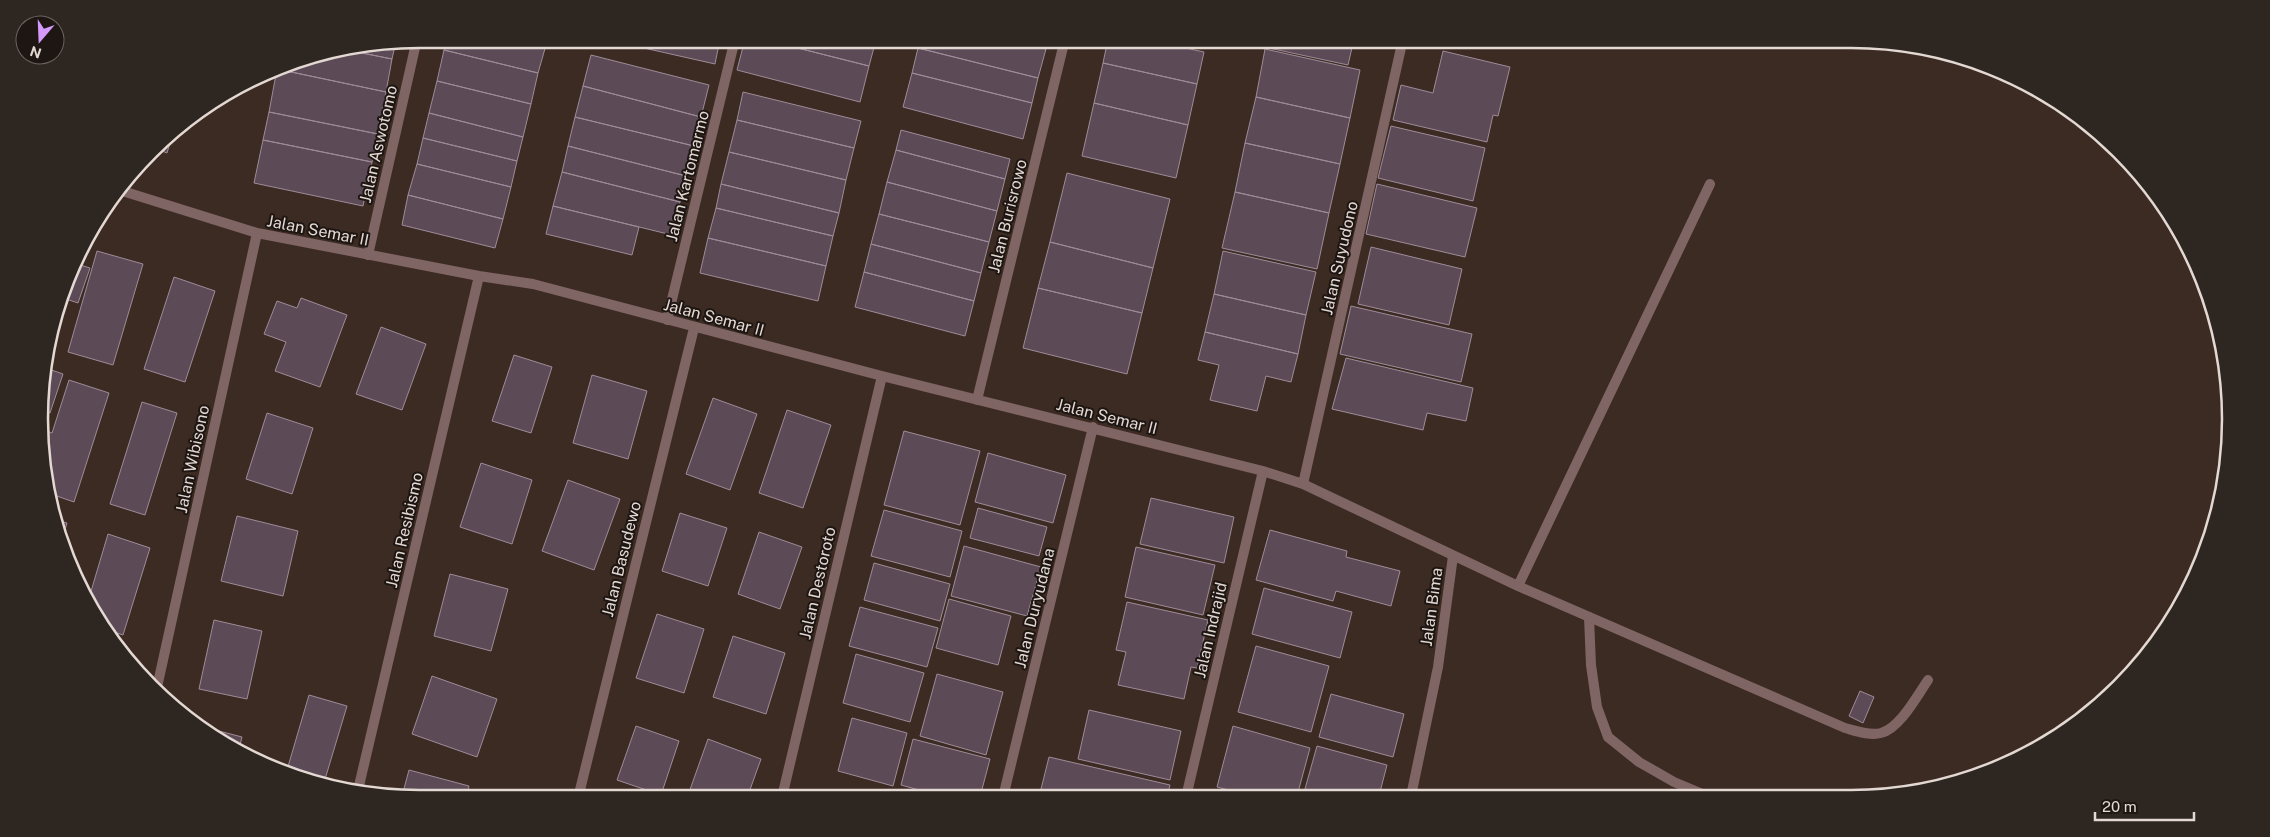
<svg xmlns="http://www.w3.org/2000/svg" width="2270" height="837" viewBox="0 0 2270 837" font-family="'Public Sans',sans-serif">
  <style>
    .building { fill: #5c4b57; stroke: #9e8b98 }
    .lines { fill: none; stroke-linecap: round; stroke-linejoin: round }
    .service { stroke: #806565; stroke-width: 10 }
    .minor { stroke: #806565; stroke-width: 10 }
    .labels { text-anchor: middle; stroke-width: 4; stroke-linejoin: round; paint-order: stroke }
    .street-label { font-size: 16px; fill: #e4d8d3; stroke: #1d1612 }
    .rim { fill: none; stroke: #e4d8d3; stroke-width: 2.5 }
  </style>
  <rect width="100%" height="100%" fill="#3c2b23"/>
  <!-- building -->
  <path class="building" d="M447,39H522L546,45L538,73L444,50Z
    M604,39H720L715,64Z
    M745,39H762L869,66L860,102L737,70Z
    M762,39H872L876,40L869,66Z
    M921,39H1007L1046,49L1038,78L918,48Z
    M1007,39H1048L1046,49Z
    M1108,39H1144L1204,52L1197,84L1103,63Z
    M1168,39H1200L1198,46Z
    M1266,39H1354L1348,65L1264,47Z
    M396,41L392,59L337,48L345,46Z
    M337,48L392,59L386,92L277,69L278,66Z
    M918,48L1038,78L1032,103L912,73Z
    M1265,49L1360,70L1350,118L1256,97Z
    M444,50L538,73L531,104L437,81Z
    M1443,51L1510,67L1498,116L1493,115L1487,142L1393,120L1401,85L1433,93Z
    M591,55L709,85L701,117L583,86Z
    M1103,63L1197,84L1188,125L1094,103Z
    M277,69L386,92L378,134L269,112Z
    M912,73L1032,103L1023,139L903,107Z
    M437,81L531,104L523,137L429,113Z
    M583,86L701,117L694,146L575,117Z
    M743,92L861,121L854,148L737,120Z
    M1256,97L1350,118L1340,164L1245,143Z
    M1094,103L1188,125L1176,178L1082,156Z
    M269,112L378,134L372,162L263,140Z
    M429,113L523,137L517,161L423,138Z
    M575,117L694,146L686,176L568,146Z
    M737,120L854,148L846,180L729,152Z
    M1391,126L1485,148L1473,201L1378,178Z
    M174,129L167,153L154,148L168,133Z
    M901,130L1010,159L1005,179L896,150Z
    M423,138L517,161L511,187L417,164Z
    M263,140L372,162L363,206L254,183Z
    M1245,143L1340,164L1329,213L1235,192Z
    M568,146L686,176L680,202L562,172Z
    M896,150L1005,179L997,211L887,182Z
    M729,152L846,180L839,213L721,184Z
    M417,164L511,187L503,219L408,195Z
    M562,172L680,202L672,235L553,206Z
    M1067,173L1170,199L1153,268L1050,242Z
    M887,182L997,211L989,242L879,214Z
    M721,184L839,213L833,236L716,208Z
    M1377,184L1477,208L1465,257L1366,234Z
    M1235,192L1329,213L1317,269L1222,248Z
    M408,195L503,219L495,248L402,225Z
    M553,206L639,227L632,255L546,234Z
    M716,208L833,236L826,266L708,238Z
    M879,214L989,242L981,273L871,244Z
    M708,238L826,266L818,301L700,273Z
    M1050,242L1153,268L1142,313L1038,288Z
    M871,244L981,273L974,301L864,272Z
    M1371,247L1462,269L1449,325L1358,304Z
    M97,251L143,264L113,365L68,352Z
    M1223,251L1316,272L1306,315L1214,294Z
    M74,263L90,268L78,303L63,298Z
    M864,272L974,301L965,336L855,307Z
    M174,277L215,291L185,382L144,369Z
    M1038,288L1142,313L1127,374L1023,348Z
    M1214,294L1306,315L1298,354L1205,332Z
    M301,298L347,315L320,387L275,371L286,342L264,334L277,301L297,308Z
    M1351,306L1472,334L1461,382L1340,354Z
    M381,327L426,344L402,410L356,394Z
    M1205,332L1298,354L1291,382L1266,376L1257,411L1210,400L1219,365L1198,360Z
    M514,355L552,367L531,433L492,421Z
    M1346,358L1473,388L1466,421L1427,413L1423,430L1332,409Z
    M43,367L63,374L50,413L41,410Z
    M592,375L647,391L628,459L573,443Z
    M69,380L109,393L74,502L48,493L42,460L47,447L40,444V428L52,433Z
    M713,398L757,414L730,490L686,474Z
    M142,402L177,413L145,515L110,504Z
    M787,410L831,425L803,508L759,493Z
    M267,413L313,428L292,494L246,479Z
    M904,431L980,451L960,525L884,505Z
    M988,453L1066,475L1053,523L975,502Z
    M481,463L532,480L512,544L460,527Z
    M568,480L620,499L594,570L542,551Z
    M1151,498L1234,517L1224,563L1140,544Z
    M978,508L1047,527L1039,556L970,538Z
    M884,510L962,531L950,577L871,556Z
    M680,513L727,528L708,586L662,571Z
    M237,516L298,531L283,596L221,581Z
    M53,519L67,523L62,540Z
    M1270,530L1347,551L1346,557L1400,571L1391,606L1336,591L1333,601L1256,580Z
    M759,532L802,547L780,609L738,594Z
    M108,534L150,548L123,635L102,628L89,598Z
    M964,546L1041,567L1027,616L951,596Z
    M1136,547L1215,565L1203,615L1125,597Z
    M874,563L950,584L940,621L864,600Z
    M450,574L508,589L491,651L434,636Z
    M1264,588L1352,612L1340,658L1252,634Z
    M949,599L1011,616L998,665L936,648Z
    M1127,602L1208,620L1197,668L1191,667L1184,699L1118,685L1126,652L1116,650Z
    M860,607L938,628L927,667L849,646Z
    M657,614L704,629L684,693L636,678Z
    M214,620L262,631L247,699L199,689Z
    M733,636L785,653L766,714L713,697Z
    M1256,646L1329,666L1311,732L1238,712Z
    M856,654L924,673L910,722L843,703Z
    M937,674L1003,692L986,755L920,736Z
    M432,676L497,699L477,757L412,734Z
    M1860,691L1874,697L1863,723L1849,716Z
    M1331,694L1404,714L1393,757L1319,737Z
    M309,695L347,706L323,786L287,770Z
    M1089,710L1181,731L1170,780L1078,759Z
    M852,718L907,733L893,786L838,771Z
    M200,726L242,737L239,749L207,734Z
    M636,726L679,741L661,795L617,780Z
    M1233,726L1310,748L1297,796H1252L1217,787Z
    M708,739L761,759L747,798H687Z
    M913,739L990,759L980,797H944L901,785Z
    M1317,746L1387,765L1379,796H1303Z
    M1049,757L1170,785L1167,797H1039Z
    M409,770L469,786L466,798H418L402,796Z
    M905,792L926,797H904Z
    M1211,792L1226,796H1210Z"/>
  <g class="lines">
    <!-- service -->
    <path class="service" d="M1589,617L1591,665L1597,707L1608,737L1639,762L1674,782L1705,795"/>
    <!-- minor -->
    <path class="minor" d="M116,189L257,233L479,276L533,284L882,376L1263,471L1303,484L1518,586L1845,728C1856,731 1870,736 1881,733C1900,728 1917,696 1928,680
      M368,255L417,39
      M667,320L735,39
      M977,400L1065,39
      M1303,484L1403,39
      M1518,586L1710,184
      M156,692L257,233
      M358,790L479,276
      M1411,796L1438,667L1453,556
      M782,797L882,376
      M1003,797L1093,427
      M1186,797L1263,471
      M578,798L694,328"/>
  </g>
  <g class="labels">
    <!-- street labels -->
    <g class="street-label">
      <text transform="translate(378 144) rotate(-77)" y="6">Jalan Aswotomo</text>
      <text transform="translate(687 176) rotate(-76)" y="6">Jalan Kartomarmo</text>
      <text transform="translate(1007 216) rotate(-76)" y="6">Jalan Burisrowo</text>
      <text transform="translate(318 230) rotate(11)" y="6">Jalan Semar II</text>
      <text transform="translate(1339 258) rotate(-77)" y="6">Jalan Suyudono</text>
      <text transform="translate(714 317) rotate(15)" y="6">Jalan Semar II</text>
      <text transform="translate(1107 416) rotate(14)" y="6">Jalan Semar II</text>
      <text transform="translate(192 459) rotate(-78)" y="6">Jalan Wibisono</text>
      <text transform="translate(404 530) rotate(-77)" y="6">Jalan Resibismo</text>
      <text transform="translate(621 559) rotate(-76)" y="6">Jalan Basudewo</text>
      <text transform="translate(817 583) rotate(-77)" y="6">Jalan Destoroto</text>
      <text transform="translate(1431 607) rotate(-82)" y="6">Jalan Bima</text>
      <text transform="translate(1034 608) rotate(-76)" y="6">Jalan Duryudana</text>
      <text transform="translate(1210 630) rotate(-77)" y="6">Jalan Indrajid</text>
    </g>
  </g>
  <!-- crop -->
  <path d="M0 0H2270V837H0ZM419 48H1851A371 371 0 0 1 2222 419V419A371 371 0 0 1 1851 790H419A371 371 0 0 1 48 419V419A371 371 0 0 1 419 48Z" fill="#2d2621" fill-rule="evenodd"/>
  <path class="rim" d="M419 48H1851A371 371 0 0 1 2222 419V419A371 371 0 0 1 1851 790H419A371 371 0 0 1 48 419V419A371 371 0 0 1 419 48Z"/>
  <!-- north arrow -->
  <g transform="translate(40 40) rotate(199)"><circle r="24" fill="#1d1612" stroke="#6d645f"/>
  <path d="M0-4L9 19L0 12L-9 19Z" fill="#d69bfa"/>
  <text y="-8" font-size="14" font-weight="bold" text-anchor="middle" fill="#e4d8d3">N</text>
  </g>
  <!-- scale -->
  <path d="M2095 812v8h99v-8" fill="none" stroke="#e4d8d3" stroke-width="2.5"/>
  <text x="2102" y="812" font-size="15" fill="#e4d8d3" stroke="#1d1612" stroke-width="4" paint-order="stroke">20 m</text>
</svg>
